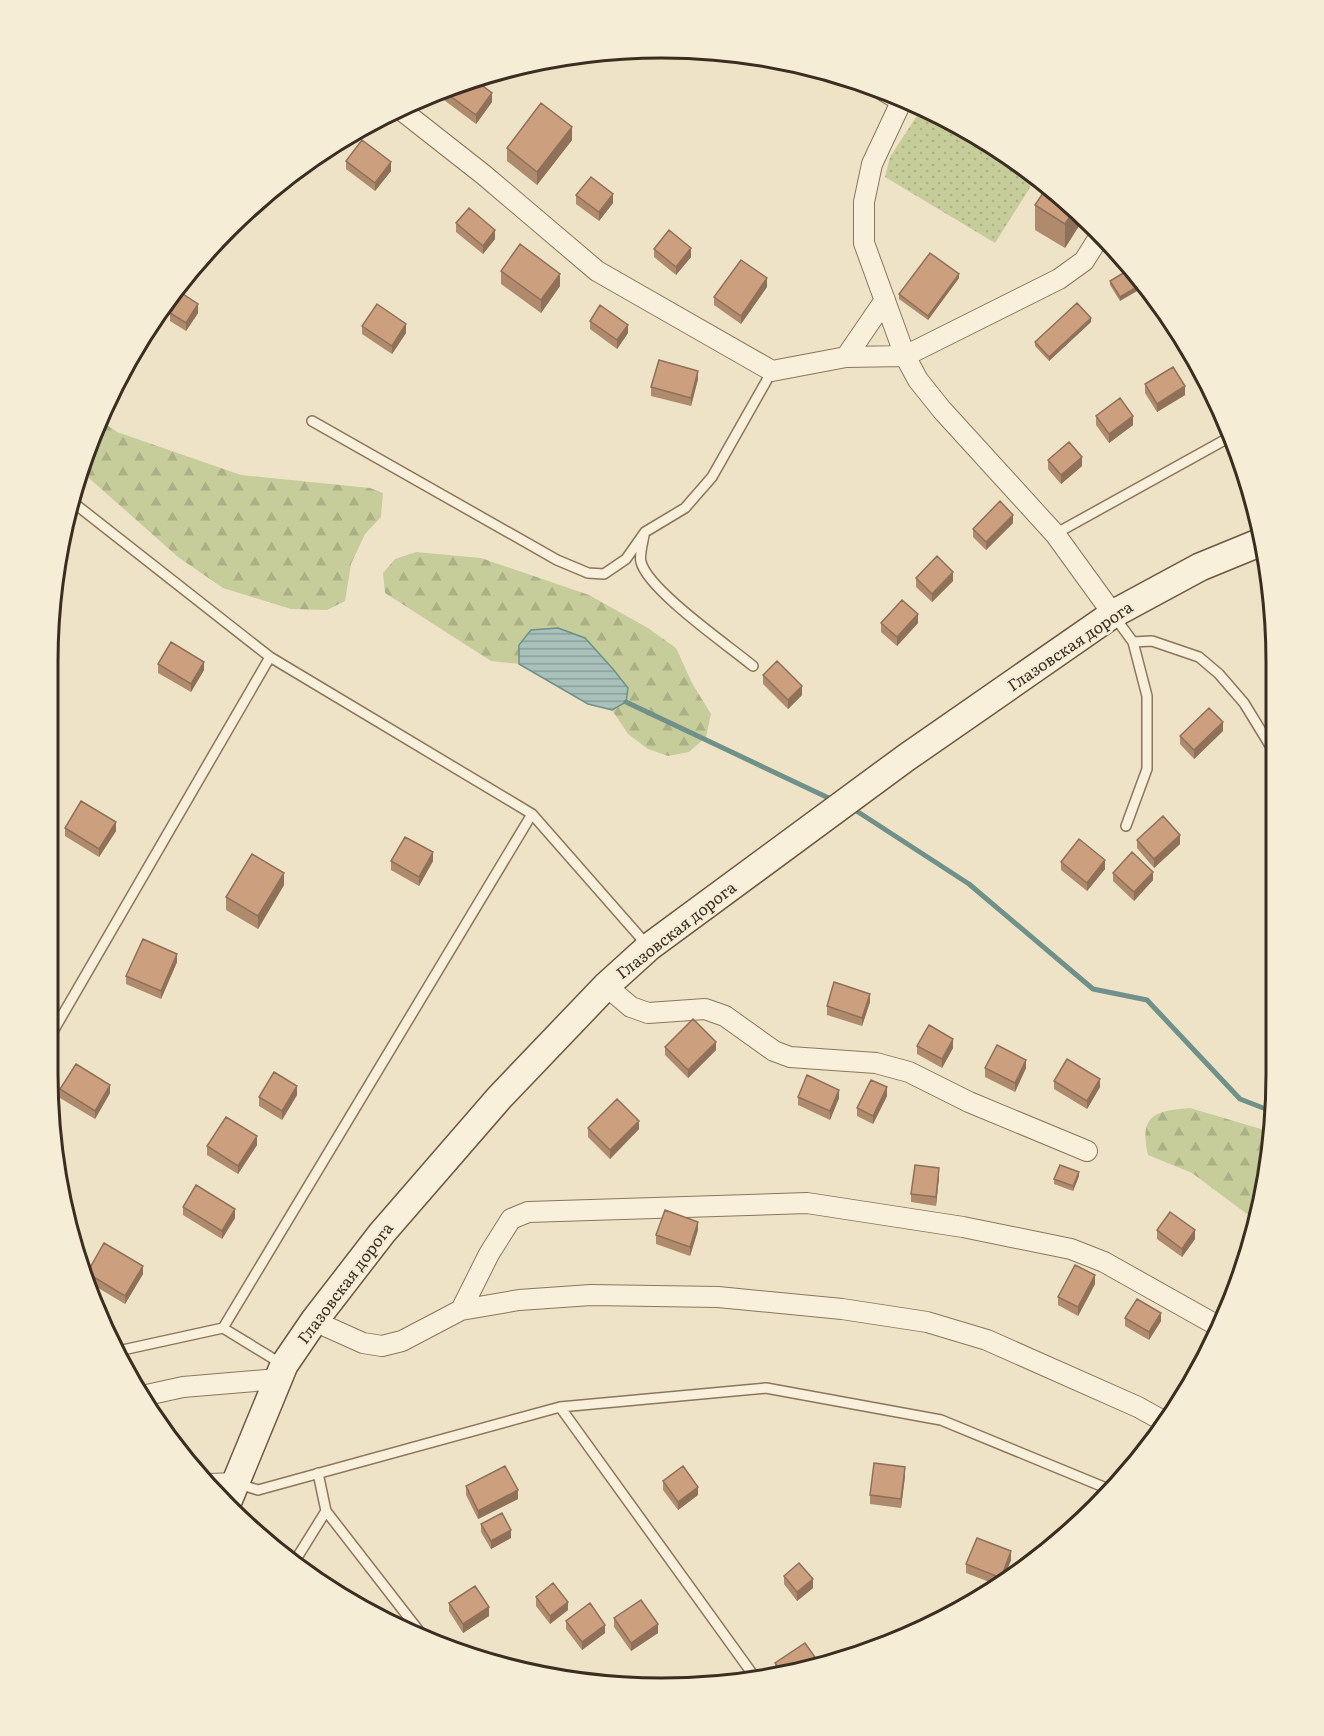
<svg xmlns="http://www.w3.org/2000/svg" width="1324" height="1736" viewBox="0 0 1324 1736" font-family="Literata,serif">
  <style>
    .forest { fill: url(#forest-firs) }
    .garden { fill: url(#garden-dots) }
    .water { fill: url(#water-rules); stroke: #6f9189; stroke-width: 1.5 }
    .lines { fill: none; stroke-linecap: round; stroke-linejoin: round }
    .stream { stroke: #6f9189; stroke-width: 5 }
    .lane-casing { stroke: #8a765d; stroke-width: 12 }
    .street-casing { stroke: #8a765d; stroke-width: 22 }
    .secondary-casing { stroke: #6c5740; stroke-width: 30 }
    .lane { stroke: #f9f0db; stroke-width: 9 }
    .street { stroke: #f9f0db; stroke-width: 20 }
    .secondary { stroke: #f9f0db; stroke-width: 27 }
    .wall { fill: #af8a6c }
    .shaded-wall { fill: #8f7058 }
    .building { fill: #cca07e; stroke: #8f7058; stroke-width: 1.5 }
    .labels { text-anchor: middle; stroke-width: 5; stroke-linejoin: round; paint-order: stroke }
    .street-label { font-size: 16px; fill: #3b2d20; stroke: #f6edd7 }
    .rim { fill: none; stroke: #3b2d20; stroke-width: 3 }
  </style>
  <defs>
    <pattern id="forest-firs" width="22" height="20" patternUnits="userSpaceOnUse" patternTransform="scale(1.5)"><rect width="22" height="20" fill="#c6cd9b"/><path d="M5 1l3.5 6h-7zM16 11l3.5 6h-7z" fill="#abb085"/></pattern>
    <pattern id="garden-dots" width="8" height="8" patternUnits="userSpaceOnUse" patternTransform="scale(1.5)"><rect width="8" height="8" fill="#c6cd9b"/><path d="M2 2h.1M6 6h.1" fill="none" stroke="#abb085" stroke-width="1.8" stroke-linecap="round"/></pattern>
    <pattern id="water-rules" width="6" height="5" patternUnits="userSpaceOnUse" patternTransform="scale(1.5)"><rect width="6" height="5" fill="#a8c2bb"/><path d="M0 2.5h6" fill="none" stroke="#8a9e98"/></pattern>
  </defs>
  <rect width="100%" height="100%" fill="#eee3c7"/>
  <!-- forest -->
  <path class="forest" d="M100,420L117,432L241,475L370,488L383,493L381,517L365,534L351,564L345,601L327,610L291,609L223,588L178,557L81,471Z
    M416,552L481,558L589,595L648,628L676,648L692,683L711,714L706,737L689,752L668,756L648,749L628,734L612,710L626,702L519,645V664L491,661L385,593L383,573L395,559Z
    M1190,1108L1271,1132V1154L1255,1220L1192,1173L1148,1155C1139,1115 1154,1111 1190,1108Z"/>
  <!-- garden -->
  <path class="garden" d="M922,108L1003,151L1036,178L995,243L885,177L890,157Z"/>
  <!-- water -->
  <path class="water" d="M558,628L585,638L613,669L628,688L626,702L612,710L588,704L519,664V645L531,630Z"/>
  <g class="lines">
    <!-- stream -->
    <path class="stream" d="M626,702L835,801
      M852,808L969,884L1093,989L1147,1000L1240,1099L1271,1111"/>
    <!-- lane casing -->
    <g class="lane-casing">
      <path id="lane" d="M312,421L557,560L588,573L604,574L626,559L645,532L685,508L712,477L772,371
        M70,500L270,657L532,814L647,945
        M1055,534L1230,437
        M644,535C643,542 639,555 641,562C648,590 729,646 753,666
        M1114,616L1133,642L1147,696V769L1126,826
        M1133,642L1152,641L1199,657L1219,674L1244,703L1271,747
        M48,1040L270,657
        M223,1328L282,1364
        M118,1351L223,1328L532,814
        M560,1407L766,1388L941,1420L1111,1490
        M318,1473L326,1511L423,1636
        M239,1484L258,1490L560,1407L754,1676
        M293,1564L326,1511"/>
    </g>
    <!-- street casing -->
    <g class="street-casing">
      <path id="street" d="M884,91L901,101
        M903,98L872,164L864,202V243L905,356L918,380L942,410L1055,534L1113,614
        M400,109L484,175L597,271L772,371L846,357L905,356L1059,279L1084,261L1101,234
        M846,357L885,300
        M606,986L631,1007L648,1013L705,1009L725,1016L774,1051L790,1057L876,1063L909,1072L969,1102L1087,1151
        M461,1310L489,1254L511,1219L528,1212L807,1203L963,1227L1071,1249L1104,1262L1218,1326
        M314,1321L363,1343L382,1346L402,1341L461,1310L519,1300L591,1295L718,1297L842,1309L927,1322L987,1340L1138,1407L1165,1422
        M142,1396L183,1387L278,1379
        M209,1484L237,1483"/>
    </g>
    <!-- secondary casing -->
    <g class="secondary-casing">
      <path id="secondary" d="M226,1506L284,1365L314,1321L382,1233L499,1098L606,986L649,947L907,757L1113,614L1200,567L1261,542"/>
    </g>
    <!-- lane -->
    <use href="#lane" class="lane"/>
    <!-- street -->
    <use href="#street" class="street"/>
    <!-- secondary -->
    <use href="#secondary" class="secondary"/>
  </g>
  <!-- wall -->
  <path class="wall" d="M475,80L492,102L476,124L440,97V91Z
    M572,140L537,185L507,161V148Z
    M346,161L391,171L375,191L346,169Z
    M1047,187L1084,218L1065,248L1035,230V205Z
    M576,195L613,203L599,221L576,204Z
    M456,223L495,239L483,254L456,232Z
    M654,249L691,257L676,275L654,257Z
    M1130,269L1120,301L1110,285V281Z
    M501,271L560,286L541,313L501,284Z
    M959,278L928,320L899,299V294Z
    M767,287L741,324L714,305V297Z
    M170,313H198L186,331L170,321Z
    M590,321L628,333L617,349L590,329Z
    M1091,322L1049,361L1035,346V342Z
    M362,326L406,333L392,354L362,334Z
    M698,379L691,406L651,396V387Z
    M1145,384L1185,395L1157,412L1145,393Z
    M1096,416L1133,425L1109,443L1096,425Z
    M1048,460L1082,466L1061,484L1048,469Z
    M1013,523L986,550L973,537V529Z
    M916,578L953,581L932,602L916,587Z
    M881,623H918L897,646L881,632Z
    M158,664L204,670L191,692L158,673Z
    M763,675L802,695L788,709L763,684Z
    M1223,731L1194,759L1180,744V736Z
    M65,828L116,831L99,857L65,836Z
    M1137,840L1180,844L1154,868L1137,848Z
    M391,861H433L419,886L391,870Z
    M1061,862L1105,869L1087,891L1061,870Z
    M1113,873L1153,880L1134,901L1113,881Z
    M284,885L258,929L226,910V897Z
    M177,962L161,999L126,984V976Z
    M870,1002L862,1026L827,1015V1006Z
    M917,1046L953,1048L942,1068L917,1054Z
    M665,1047L716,1050L688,1078L665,1055Z
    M985,1068H1026L1015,1092L985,1077Z
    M1054,1081L1100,1087L1087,1109L1054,1089Z
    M60,1089L110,1093L95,1119L60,1098Z
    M297,1095L282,1120L259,1106V1097Z
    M887,1096L873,1124L857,1116V1108Z
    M798,1097L839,1098L830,1120L798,1105Z
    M588,1128L639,1129L610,1159L588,1137Z
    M257,1145L238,1174L207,1155V1146Z
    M1079,1176L1073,1191L1054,1184V1179Z
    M939,1177L936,1206L911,1202V1194Z
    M183,1207L235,1218L222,1239L183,1215Z
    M698,1230L690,1256L656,1244V1235Z
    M1157,1230L1195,1239L1182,1257L1157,1239Z
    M87,1273L143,1274L125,1304L90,1283L87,1276Z
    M1095,1284L1078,1316L1058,1305V1297Z
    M1125,1318L1161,1321L1149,1340L1125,1326Z
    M905,1476L901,1508L870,1504V1495Z
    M663,1481L698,1495L678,1510L663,1490Z
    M466,1486L518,1499L478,1519L466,1495Z
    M481,1524L511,1538L491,1549L481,1532Z
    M1011,1560L1001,1585L1000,1586L966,1573V1564Z
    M784,1576L813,1588L797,1601L784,1584Z
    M536,1597L568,1610L550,1624L536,1606Z
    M449,1603L489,1616L463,1633L449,1611Z
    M614,1618L658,1633L631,1651L614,1627Z
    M566,1621L605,1633L582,1650L566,1629Z
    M775,1663H819L776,1672Z"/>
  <!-- shaded-wall -->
  <path class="shaded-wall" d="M492,93V102L476,124V115Z
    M572,127V140L537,185V172Z
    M391,162V171L375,191V183Z
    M613,194V203L599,221V212Z
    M1074,210L1084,218L1065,248V224Z
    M495,230V239L483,254V246Z
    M691,248V257L676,275V267Z
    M560,274V286L541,313V300Z
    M959,274V278L928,320V316Z
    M767,278V287L741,324V316Z
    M1142,284L1144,287L1120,301V297Z
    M198,304V313L186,331V323Z
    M1091,318V322L1049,361V357Z
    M406,324V333L392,354V346Z
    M628,325V333L617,349V340Z
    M698,371V379L691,406V398Z
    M1185,386V395L1157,412V404Z
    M1133,416V425L1109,443V434Z
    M1082,457V466L1061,484V475Z
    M1013,515V523L986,550V542Z
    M953,572V581L932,602V594Z
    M918,614V623L897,646V637Z
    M204,662V670L191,692V684Z
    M802,686V695L788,709V700Z
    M1223,722V731L1194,759V750Z
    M116,822V831L99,857V849Z
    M1180,835V844L1154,868V859Z
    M433,852V861L419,886V877Z
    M1105,860V869L1087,891V883Z
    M1153,872V880L1134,901V892Z
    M284,873V885L258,929V916Z
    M177,954V962L161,999V991Z
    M870,994V1002L862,1026V1018Z
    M953,1039V1048L942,1068V1059Z
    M716,1042V1050L688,1078V1070Z
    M1026,1060V1068L1015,1092V1083Z
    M1100,1079V1087L1087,1109V1101Z
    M110,1085V1093L95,1119V1111Z
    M297,1086V1095L282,1120V1111Z
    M887,1087V1096L873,1124V1116Z
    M839,1090V1098L830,1120V1111Z
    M639,1121V1129L610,1159V1150Z
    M257,1136V1145L238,1174V1166Z
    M939,1168V1177L936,1206V1197Z
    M1079,1172V1176L1073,1191V1186Z
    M66,1191V1204L65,1205L64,1195Z
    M235,1209V1218L222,1239V1231Z
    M698,1222V1230L690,1256V1247Z
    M1195,1230V1239L1182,1257V1249Z
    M143,1266V1274L125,1304V1296Z
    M1095,1275V1284L1078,1316V1307Z
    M1161,1313V1321L1149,1340V1332Z
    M905,1467V1476L901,1508V1499Z
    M698,1487V1495L678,1510V1502Z
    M518,1490V1499L478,1519V1511Z
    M511,1530V1538L491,1549V1541Z
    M1011,1551V1560L1001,1585V1578Z
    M813,1579V1588L797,1601V1592Z
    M568,1602V1610L550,1624V1616Z
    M489,1607V1616L463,1633V1624Z
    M658,1624V1633L631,1651V1643Z
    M605,1625V1633L582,1650V1642Z"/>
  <!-- building -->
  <path class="building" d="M475,80L492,93L476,115L442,90Z
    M541,103L572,127L537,172L507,148Z
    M362,140L391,162L375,183L346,161Z
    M591,177L613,194L599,212L576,195Z
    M1047,187L1074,210L1065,224L1035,205Z
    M469,208L495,230L483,246L456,223Z
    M669,230L691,248L676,267L654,249Z
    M520,244L560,274L541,300L501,271Z
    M930,253L959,274L928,316L899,294Z
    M741,260L767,278L741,316L714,297Z
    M1130,269L1142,284L1120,297L1110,281Z
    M183,294L198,304L186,323L170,313Z
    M1077,303L1091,318L1049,357L1035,342Z
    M377,304L406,324L392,346L362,326Z
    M600,305L628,325L617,340L590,321Z
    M659,360L698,371L691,398L651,387Z
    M1173,367L1185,386L1157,404L1145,384Z
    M1120,398L1133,416L1109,434L1096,416Z
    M1069,442L1082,457L1061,475L1048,460Z
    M1000,501L1013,515L986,542L973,529Z
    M937,556L953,572L932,594L916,578Z
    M902,600L918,614L897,637L881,623Z
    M171,642L204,662L191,684L158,664Z
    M777,661L802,686L788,700L763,675Z
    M1209,708L1223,722L1194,750L1180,736Z
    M81,801L116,822L99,849L65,828Z
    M1163,816L1180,835L1154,859L1137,840Z
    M405,837L433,852L419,877L391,861Z
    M1079,839L1105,860L1087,883L1061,862Z
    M1132,852L1153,872L1134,892L1113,873Z
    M252,854L284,873L258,916L226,897Z
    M143,939L177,954L161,991L126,976Z
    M834,982L870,994L862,1018L827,1006Z
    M693,1019L716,1042L688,1070L665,1047Z
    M929,1025L953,1039L942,1059L917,1046Z
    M997,1045L1026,1060L1015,1083L985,1068Z
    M1067,1059L1100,1079L1087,1101L1054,1081Z
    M76,1064L110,1085L95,1111L60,1089Z
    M274,1072L297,1086L282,1111L259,1097Z
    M807,1075L839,1090L830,1111L798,1097Z
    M871,1080L887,1087L873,1116L857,1108Z
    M617,1099L639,1121L610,1150L588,1128Z
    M226,1117L257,1136L238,1166L207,1146Z
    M915,1165L939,1168L936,1197L911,1194Z
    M1060,1165L1079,1172L1073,1186L1054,1179Z
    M196,1185L235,1209L222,1231L183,1207Z
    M665,1210L698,1222L690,1247L656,1235Z
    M1170,1212L1195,1230L1182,1249L1157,1230Z
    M104,1243L143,1266L125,1296L87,1273Z
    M1075,1265L1095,1275L1078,1307L1058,1297Z
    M1137,1299L1161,1313L1149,1332L1125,1318Z
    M874,1463L905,1467L901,1499L870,1495Z
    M505,1466L518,1490L478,1511L466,1486Z
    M683,1466L698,1487L678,1502L663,1481Z
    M502,1513L511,1530L491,1541L481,1524Z
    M977,1538L1011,1551L1001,1578L966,1564Z
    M799,1563L813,1579L797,1592L784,1576Z
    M553,1583L568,1602L550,1616L536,1597Z
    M475,1586L489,1607L463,1624L449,1603Z
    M641,1600L658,1624L631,1643L614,1618Z
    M590,1603L605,1625L582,1642L566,1621Z
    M805,1643L819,1663L781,1671L775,1663Z"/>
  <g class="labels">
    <!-- street labels -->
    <g class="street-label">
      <text transform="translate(1070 646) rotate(-34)" y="6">Глазовская дорога</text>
      <text transform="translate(676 930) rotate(-38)" y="6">Глазовская дорога</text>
      <text transform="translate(345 1283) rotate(-53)" y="6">Глазовская дорога</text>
    </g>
  </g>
  <!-- crop -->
  <path d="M0 0H1324V1736H0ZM662 58H662A604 604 0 0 1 1266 662V1074A604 604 0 0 1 662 1678H662A604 604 0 0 1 58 1074V662A604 604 0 0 1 662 58Z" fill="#f6edd7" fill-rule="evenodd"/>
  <path class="rim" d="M662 58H662A604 604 0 0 1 1266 662V1074A604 604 0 0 1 662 1678H662A604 604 0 0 1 58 1074V662A604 604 0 0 1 662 58Z"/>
</svg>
